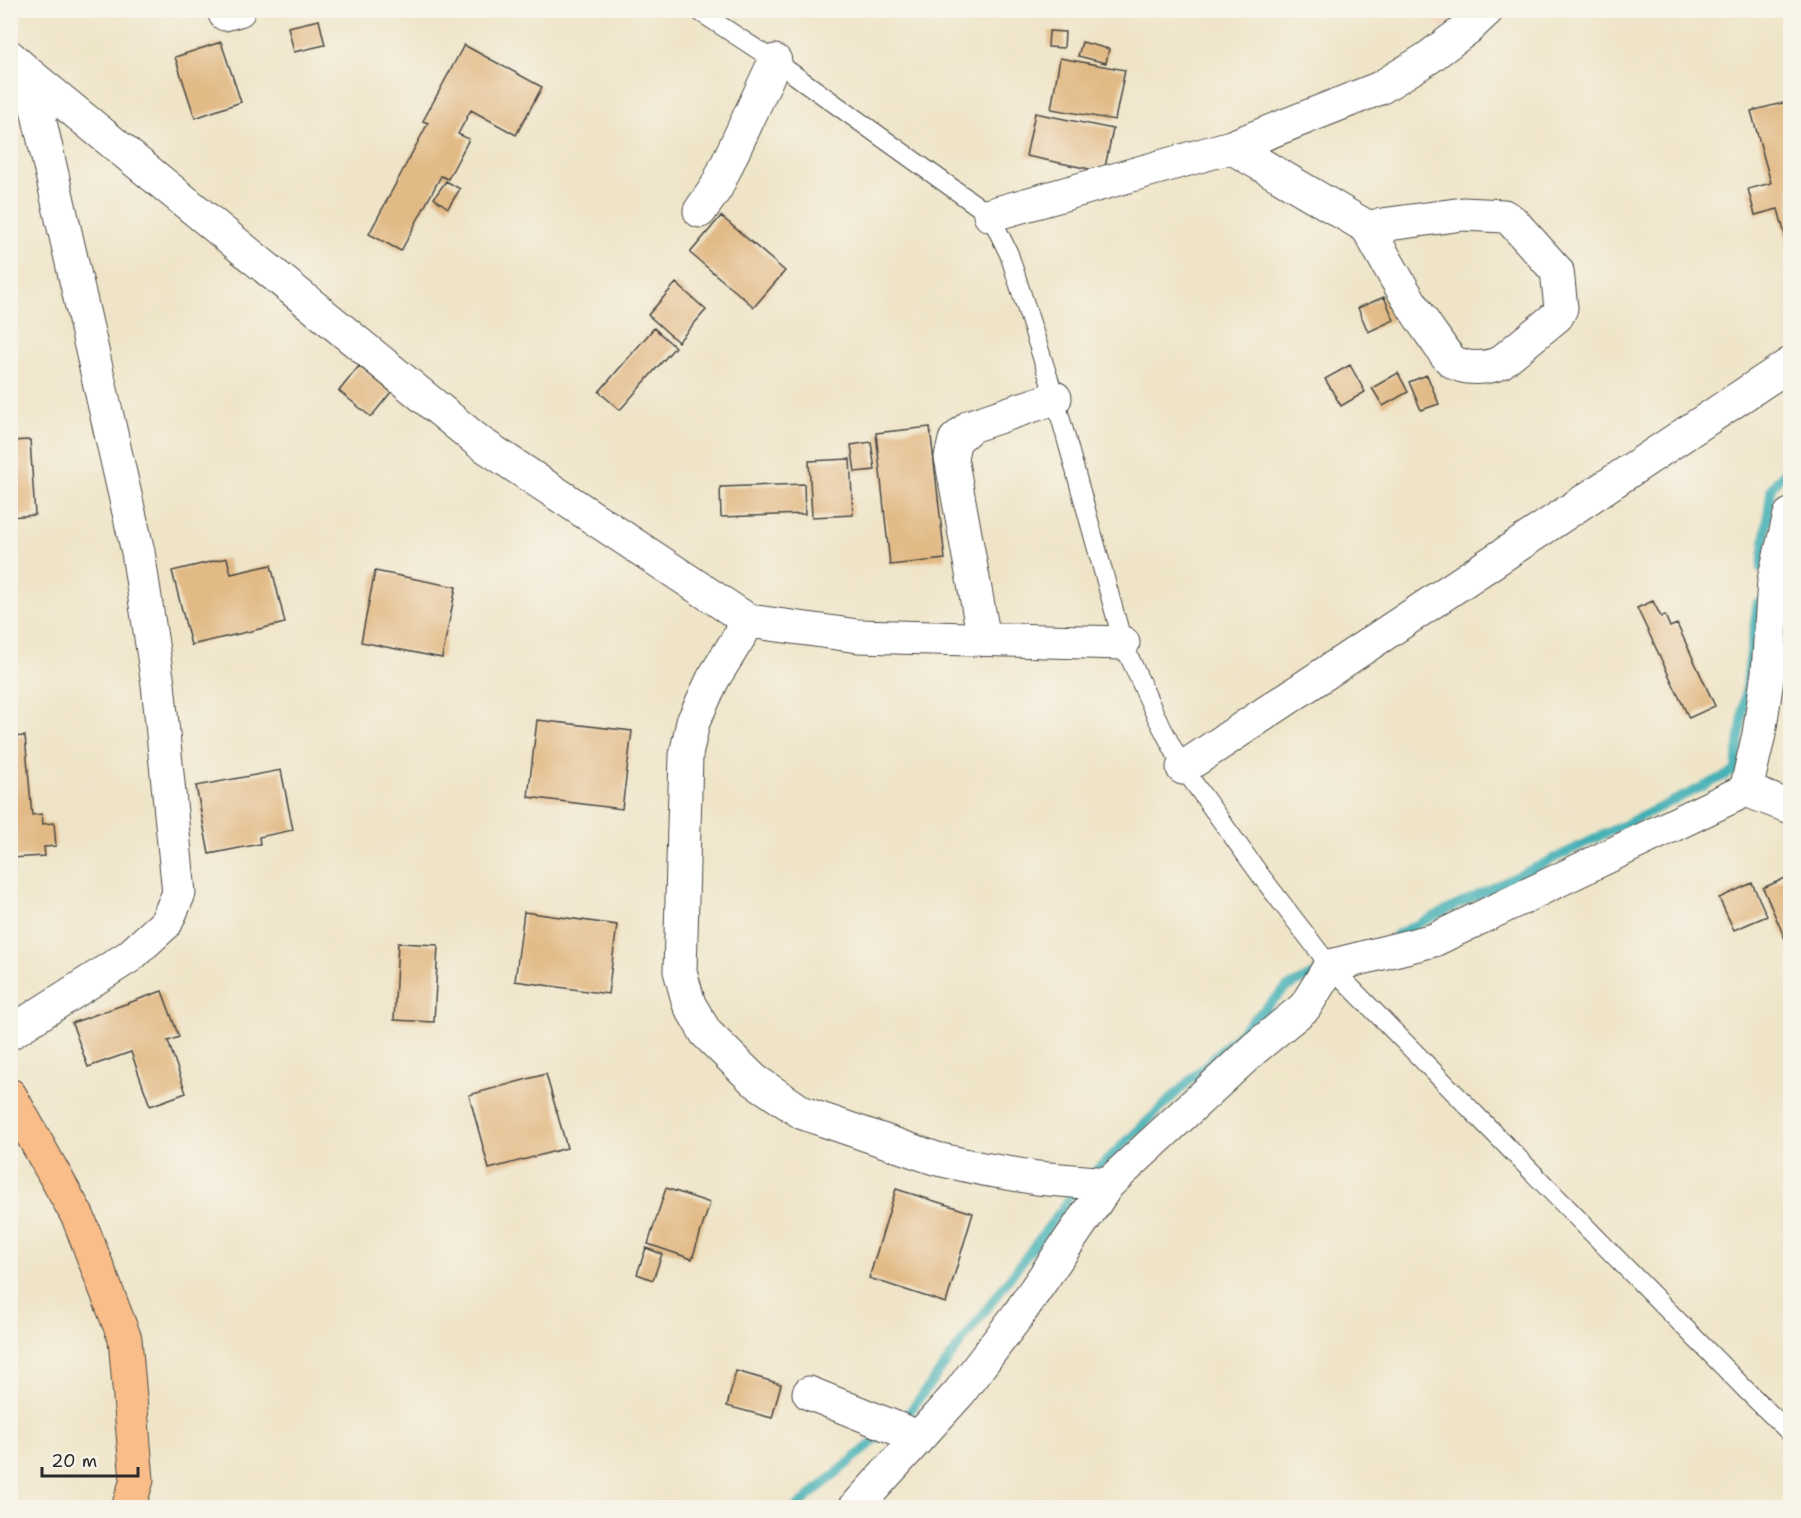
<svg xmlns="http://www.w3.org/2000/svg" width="1801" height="1518" viewBox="0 0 1801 1518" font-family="'Shantell Sans',sans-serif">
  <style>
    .built { fill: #f1d5bd }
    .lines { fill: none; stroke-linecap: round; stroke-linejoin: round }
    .stream { stroke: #3caeb4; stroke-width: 9 }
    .building { fill: #e2ba86 }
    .lane-casing { stroke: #484742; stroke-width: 20 }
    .street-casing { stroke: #484742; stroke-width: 35 }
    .highway-casing { stroke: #484742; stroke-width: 35 }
    .lane { stroke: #fff; stroke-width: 18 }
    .street { stroke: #fff; stroke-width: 33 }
    .highway { stroke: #f8bd89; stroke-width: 33 }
  </style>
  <rect width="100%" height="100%" fill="#f7f3e8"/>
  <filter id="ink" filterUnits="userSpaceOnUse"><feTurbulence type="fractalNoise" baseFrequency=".0167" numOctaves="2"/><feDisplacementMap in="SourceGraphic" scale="12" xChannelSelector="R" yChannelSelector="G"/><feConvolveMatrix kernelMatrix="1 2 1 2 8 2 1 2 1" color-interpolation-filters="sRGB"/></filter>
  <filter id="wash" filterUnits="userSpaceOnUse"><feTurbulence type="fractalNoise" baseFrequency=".008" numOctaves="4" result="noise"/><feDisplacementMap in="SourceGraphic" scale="24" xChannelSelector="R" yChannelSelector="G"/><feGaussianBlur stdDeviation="1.35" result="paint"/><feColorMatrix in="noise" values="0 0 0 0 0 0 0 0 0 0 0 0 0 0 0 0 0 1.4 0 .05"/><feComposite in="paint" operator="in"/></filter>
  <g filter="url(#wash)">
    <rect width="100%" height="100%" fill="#efe4c7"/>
    <!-- built -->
    <path class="built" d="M1424,11H1464L1445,31Z"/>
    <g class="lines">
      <!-- stream -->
      <path class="stream" d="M1761,569L1771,488L1790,465
        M1395,935L1735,771L1757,603
        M1092,1174L1286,988L1312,975
        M898,1421L910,1411L1076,1190
        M795,1508L885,1432"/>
    </g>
    <g id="blocks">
      <!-- building -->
      <path class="building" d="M319,20L325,45L294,52L288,27Z
        M1049,31L1065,32L1064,48L1048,47Z
        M221,42L241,102L195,118L175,57Z
        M1082,42L1109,49L1106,63L1078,56Z
        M464,45L542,87L516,135L471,110L458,134L469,139L448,179L441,176L401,251L369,234L428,123L423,121Z
        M1060,58L1125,70L1115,120L1051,109Z
        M1790,101V254L1778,209L1755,215L1748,189L1771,183L1751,111Z
        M1035,113L1113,129L1104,172L1026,156Z
        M446,181L460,189L448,208L434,198Z
        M721,216L785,271L754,307L690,253Z
        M676,283L706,310L678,342L648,315Z
        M1384,297L1394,320L1368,332L1358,308Z
        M654,328L675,347L620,410L599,392Z
        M1350,365L1365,392L1341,406L1325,379Z
        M359,366L391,392L371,417L339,391Z
        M1398,373L1408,392L1383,406L1372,388Z
        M1427,375L1439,404L1421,410L1409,382Z
        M930,427L945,559L890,565L876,433Z
        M30,440L35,515L10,517V441Z
        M871,442L875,470L855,472L851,445Z
        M850,459L853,515L812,517L809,461Z
        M804,484L805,514L721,517L720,487Z
        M227,558L231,574L271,565L285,623L191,645L172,571Z
        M375,571L456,587L442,658L361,642Z
        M1653,601L1661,617L1665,615L1670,627L1677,624L1715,706L1689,718L1637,608Z
        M537,720L632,731L622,809L528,797Z
        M25,736L32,815L42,814L43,824L54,823L56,846L44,847L45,856L10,858V737Z
        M281,770L293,830L259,837L260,844L209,854L196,786Z
        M1790,876V950L1763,888Z
        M1752,883L1767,916L1734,930L1719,898Z
        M524,912L617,925L608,994L515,981Z
        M398,943L438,945L434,1022L394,1020Z
        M162,991L179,1037L168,1041L186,1093L150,1106L131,1052L88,1067L72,1023Z
        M546,1074L567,1148L489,1169L469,1095Z
        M666,1188L710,1203L692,1259L648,1244Z
        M896,1189L973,1213L946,1303L869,1278Z
        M646,1248L662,1254L653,1280L637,1274Z
        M736,1371L781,1384L772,1418L727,1406Z"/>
    </g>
  </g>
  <g filter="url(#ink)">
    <use href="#blocks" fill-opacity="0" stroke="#484742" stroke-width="1.5"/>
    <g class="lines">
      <!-- lane casing -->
      <g class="lane-casing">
        <path id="lane" d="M697,10L775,61L990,215L1009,254L1055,398L1123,643L1155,714L1183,768L1261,876L1330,966L1747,1391L1790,1433"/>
      </g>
      <!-- street casing -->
      <g class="street-casing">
        <path id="street" d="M225,14L239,10
          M10,57L29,74L138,552L158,684L179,893L166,923L130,956L10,1033
          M29,74L479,442L749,621
          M1231,147L1367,227L1463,214L1504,216L1512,221L1557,271L1561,308L1557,316L1501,362C1488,369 1464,370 1452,361C1445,355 1440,346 1435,339C1409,304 1389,265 1367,227
          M700,211L716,188L775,61
          M990,215L1231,147L1380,88L1428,58L1468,28L1487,10
          M984,639L951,457L955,440L971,426L1055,398
          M1183,768L1790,364
          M1746,790L1790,807
          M1108,1184L1037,1178L983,1169L937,1159L803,1113L754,1080L706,1033L689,1004L680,971L686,755L693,722L713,679L749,621L858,636L1123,643
          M809,1393L918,1437
          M855,1508L959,1393L1018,1315L1108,1184L1255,1048L1305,1007L1330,966L1434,940L1746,790L1759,734L1768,672L1774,580L1790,515"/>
      </g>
      <!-- highway casing -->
      <g class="highway-casing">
        <path id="highway" d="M10,1095L78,1217L125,1339L137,1480L128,1508"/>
      </g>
      <!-- lane -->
      <use href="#lane" class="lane"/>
      <!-- street -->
      <use href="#street" class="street"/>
      <!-- highway -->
      <use href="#highway" class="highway"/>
    </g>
  </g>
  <!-- margin -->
  <rect width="1801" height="1518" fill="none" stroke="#f7f3e8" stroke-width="36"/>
  <!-- scale -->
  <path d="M42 1467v9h96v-9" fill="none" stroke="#2b2b2b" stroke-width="3"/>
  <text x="51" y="1467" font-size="18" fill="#2b2b2b" stroke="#f7f3e8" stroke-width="4.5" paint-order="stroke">20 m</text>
</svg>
